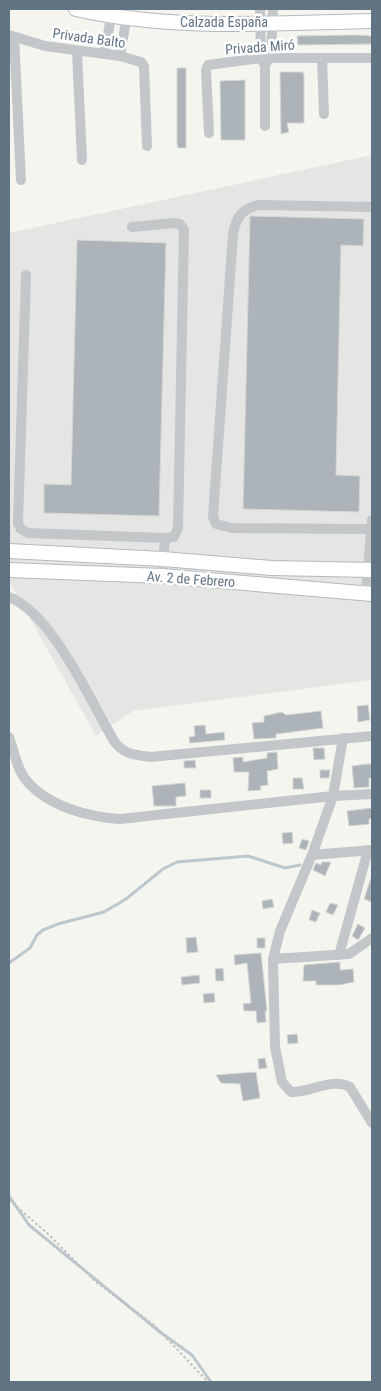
<svg xmlns="http://www.w3.org/2000/svg" width="381" height="1391" viewBox="0 0 381 1391" font-family="'Roboto Condensed',sans-serif">
  <style>
    .built { fill: #e5e6e4 }
    .lines { fill: none; stroke-linecap: round; stroke-linejoin: round }
    .stream { stroke: #bcc8cd; stroke-width: 3 }
    .building { fill: #acb4b9; stroke: #d6d6d3 }
    .secondary-casing { stroke: #b3b9bd; stroke-width: 16 }
    .path { stroke: #bdbfc1; stroke-width: 2; stroke-dasharray: 2.5 2.5; stroke-linecap: butt }
    .street { stroke: #c3c7ca; stroke-width: 10 }
    .secondary { stroke: #fff; stroke-width: 14 }
    .labels { text-anchor: middle; stroke-width: 5; stroke-linejoin: round; paint-order: stroke }
    .street-label { font-size: 14px; fill: #617484; stroke: #fff }
  </style>
  <rect width="100%" height="100%" fill="#f5f5f0"/>
  <!-- built -->
  <path class="built" d="M372,155V680L133,711L96,736L9,581V233Z"/>
  <g class="lines">
    <!-- stream -->
    <path class="stream" d="M9,963L30,948L37,935L43,930L58,924L104,912L126,899L163,869L177,862L248,856L285,868L300,865
      M9,1196L29,1225L160,1332L192,1355L211,1382"/>
  </g>
  <!-- building -->
  <path class="building" d="M356,35L372,36V44L298,45L297,36Z
    M177,68H186V148H178L177,144Z
    M280,72H303L304,76V123H287L289,132L281,134Z
    M245,80V140H221L220,81Z
    M250,216L364,219L363,246L341,245L336,475L360,476L359,512L243,509Z
    M77,240L166,243L159,516L44,513V484L71,485Z
    M368,705L370,720L358,722L357,706Z
    M321,711L323,728L276,734V738L254,739L252,723L264,722V716L282,712L286,715Z
    M205,725L206,734L224,732L225,740L190,743L189,737L195,736L194,726Z
    M313,748H324L325,759L314,760Z
    M277,752L278,769L267,771L268,785L260,786L261,790L248,791L249,772H234L233,758L243,757V762L267,758V753Z
    M195,760L196,768H184V761Z
    M367,764H372V778H369V787L354,788L352,766Z
    M320,770H330L329,778H320Z
    M293,778H302L304,789H293Z
    M185,783L186,796L176,797V806H154L152,786Z
    M200,790H211V798H200Z
    M372,808V818L369,819V824L349,826L347,811Z
    M292,832L293,843L283,844L282,833Z
    M302,839L309,841L306,850L299,848Z
    M322,862H331L325,876L313,870L316,863L321,865Z
    M371,878H372V902L364,899Z
    M272,899L274,907L263,909L262,901Z
    M330,903L338,905L333,915L326,912Z
    M312,910L320,913L316,922L309,920Z
    M358,924L365,928L358,940L352,936Z
    M196,937L198,952L187,953L186,938Z
    M257,938H265V948H257Z
    M261,953L267,1011H265L266,1022L257,1023L256,1011H244L243,1004L251,1003L247,963L235,965L234,955Z
    M340,962V970L353,969L354,982L339,985H316V981H303L304,965Z
    M223,968L224,981H216L215,969Z
    M199,975L200,983L182,985L181,977Z
    M214,993L215,1002L204,1003L203,994Z
    M297,1034L298,1043L288,1044L287,1035Z
    M265,1058L267,1068L259,1069L258,1059Z
    M256,1072L260,1098L249,1100L243,1101L240,1084L221,1083L216,1075Z"/>
  <g class="lines">
    <!-- secondary casing -->
    <g class="secondary-casing">
      <path id="secondary" d="M76,9C173,31 274,23 372,21
        M9,551L163,559L272,568L372,570
        M9,570L162,576L372,594"/>
    </g>
    <!-- path -->
    <path class="path" d="M9,1200L48,1234L96,1282L154,1325L208,1382"/>
    <!-- street -->
    <path class="street" d="M260,9L261,58L265,66V126
      M9,35L45,46L120,56L141,62L144,66L147,146
      M14,37L21,180
      M77,52L82,160
      M105,54L112,9
      M120,56L128,9
      M322,59L324,114
      M267,62L271,51L273,9
      M209,133L206,70L208,65L261,58H372
      M26,275L18,523L21,529L28,533L165,538L174,537L178,528L184,230L180,224L174,223L132,227
      M372,529L232,528L216,524L213,517L233,234C236,217 242,209 259,205L372,207
      M162,576L165,538
      M366,594L372,520
      M9,597C52,613 91,702 114,741C123,754 134,755 150,757L372,736
      M9,737C14,750 17,770 26,780C47,806 88,817 120,819L333,796L372,794
      M343,738L333,796L312,855L280,931L273,959L275,1047L282,1082L291,1092C310,1093 332,1077 350,1087L372,1123
      M312,855L372,850
      M339,955L368,850
      M273,959L349,954L372,938"/>
    <!-- secondary -->
    <use href="#secondary" class="secondary"/>
  </g>
  <g class="labels">
    <!-- street labels -->
    <g class="street-label">
      <text x="224" y="27">Calzada España</text>
      <text transform="translate(89 38) rotate(8)" y="5">Privada Balto</text>
      <text transform="translate(260 47) rotate(-4)" y="5">Privada Miró</text>
      <text transform="translate(191 579) rotate(4)" y="5">Av. 2 de Febrero</text>
    </g>
  </g>
  <!-- border -->
  <rect width="381" height="1391" fill="none" stroke="#617484" stroke-width="20"/>
</svg>
